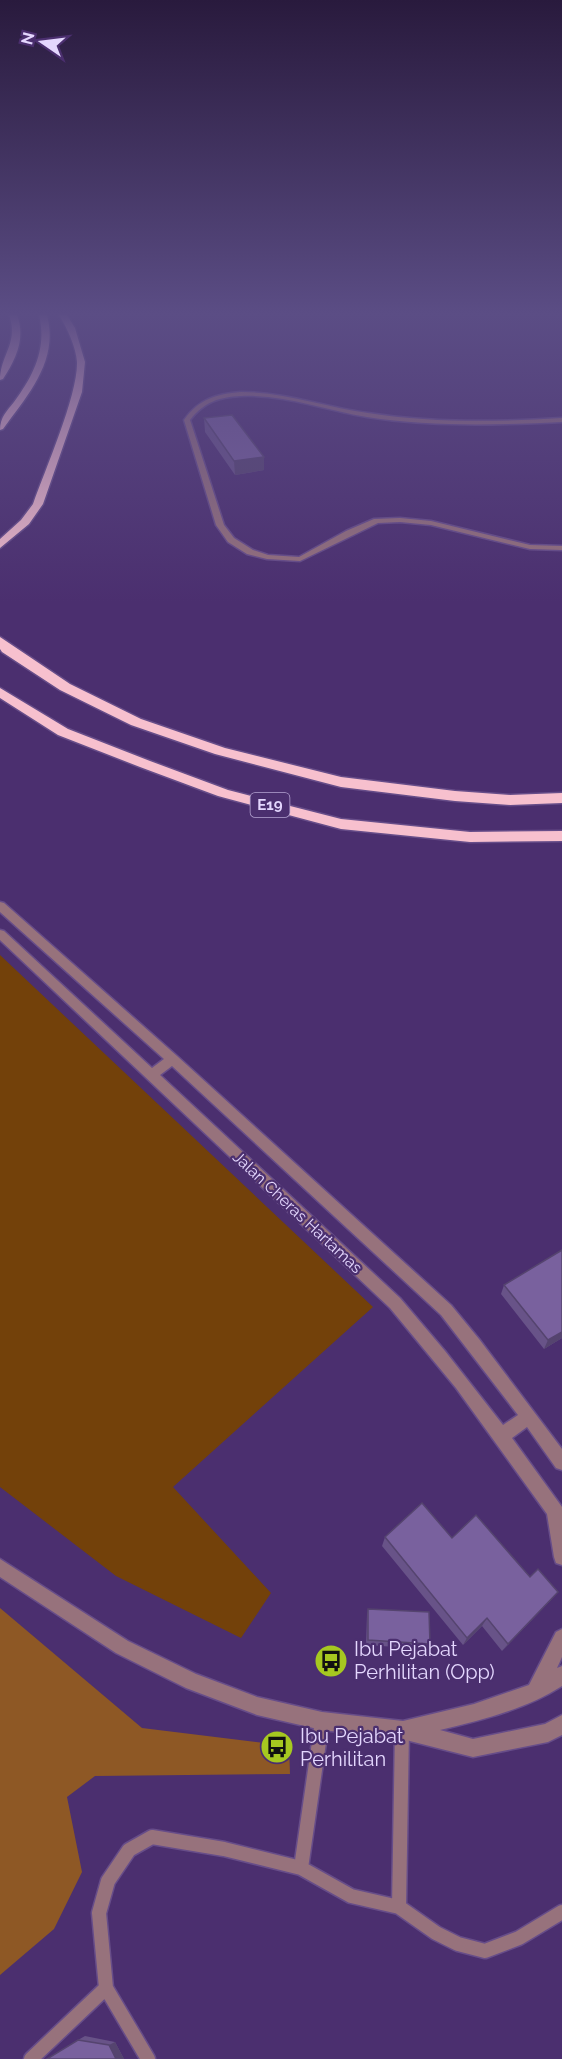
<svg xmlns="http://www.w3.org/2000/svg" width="562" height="2059" viewBox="0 0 562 2059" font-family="Raleway,sans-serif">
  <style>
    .green { fill: #73410a }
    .forest { fill: #8e5825 }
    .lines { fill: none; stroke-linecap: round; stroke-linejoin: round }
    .service-casing { stroke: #674d89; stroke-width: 17 }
    .minor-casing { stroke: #674d89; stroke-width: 3 }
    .tertiary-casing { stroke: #674d89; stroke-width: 3 }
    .motorway-casing { stroke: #674d89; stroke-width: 3 }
    .service { stroke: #97727c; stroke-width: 14 }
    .minor { fill: #97727c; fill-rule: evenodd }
    .tertiary { fill: #97727c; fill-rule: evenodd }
    .motorway { fill: #f7c0ce; fill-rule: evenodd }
    .wall { fill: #685388 }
    .shaded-wall { fill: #55446f }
    .building { fill: #79619e; stroke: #55446f; stroke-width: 1.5 }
    .labels { text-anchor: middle; stroke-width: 4.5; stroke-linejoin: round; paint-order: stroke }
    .shield { fill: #4b2f6f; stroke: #b6a5d3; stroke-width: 1.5 }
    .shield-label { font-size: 15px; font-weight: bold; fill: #e4d7fe }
    .street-label { font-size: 16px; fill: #e4d7fe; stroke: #4b2f6f }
    .near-poi-label { font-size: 20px; fill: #e4d7fe; stroke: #4b2f6f; text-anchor: start }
  </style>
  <rect width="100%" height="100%" fill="#4b2f6f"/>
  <!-- green -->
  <path class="green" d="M0,955L373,1307L173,1487L271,1593L241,1638L116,1576L0,1487Z"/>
  <!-- forest -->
  <path class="forest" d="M0,1608L142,1728L289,1746L290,1774L95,1776L67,1797L82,1872L54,1929L0,1975Z"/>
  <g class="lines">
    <!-- service casing -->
    <g class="service-casing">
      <path id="service" d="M301,1868L322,1721
        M399,1907L402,1730
        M31,2059L106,1988
        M148,2059L106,1988L99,1913L108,1881L129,1850L152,1837L224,1849L301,1868L351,1896L399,1907L436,1933L458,1944L485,1951L519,1938L562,1912"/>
    </g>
    <!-- minor casing -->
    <g class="minor-casing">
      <path id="minor" d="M241,392C285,392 325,407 368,413C432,423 497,422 562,418V422C497,425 431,427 367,417C325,410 284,394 241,396C219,397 204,402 190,420L224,525L234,538L253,550L268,555L299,557L346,531L374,519L400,518L431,521L530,545L562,546V550L530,549L431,525L400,522L378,523L300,561L267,559L247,554L228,542L216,525L184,420C199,399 216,394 241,392Z"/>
    </g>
    <!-- tertiary casing -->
    <g class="tertiary-casing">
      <path id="tertiary" d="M0,902L4,903L177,1056L451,1305L479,1339L562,1449V1470L556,1468L527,1427L512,1438L562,1507V1565L556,1563L554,1557L547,1514L456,1388L390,1308L0,940V930L4,931L152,1068L164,1059L0,912ZM172,1066L441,1315L518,1415L503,1425L445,1351L400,1298L160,1075Z
        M0,1559L128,1641L196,1674L257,1697L322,1712L403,1721L474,1704L529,1685L556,1632L562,1629V1657L557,1668L562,1666V1686C526,1709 482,1720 440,1730L473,1739L545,1724L562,1715V1735L548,1742L473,1757L402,1739L322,1730L257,1715L186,1688L116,1653L0,1577Z"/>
    </g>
    <!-- motorway casing -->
    <g class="motorway-casing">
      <path id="motorway" d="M9,315H17C26,338 16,359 3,379L0,380C0,355 19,343 9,315Z
        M39,315H47C59,360 29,394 3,429L0,430C0,417 7,411 14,402C34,375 47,348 39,315Z
        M59,315H67L75,328L85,362L82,392L43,504L29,524L0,548V539L21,520L33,504C45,470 78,395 77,362C76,347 67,328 59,315Z
        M0,637L70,684L141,719L225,748L341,777L455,791L510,795L562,793V803L510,805L455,801L341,787L215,754L131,725L60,690L2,652L0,649Z
        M0,688L68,729L150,761L228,790L341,819L470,832L562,831V841L470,842L341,829L218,796L140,767L58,735L0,698Z"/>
    </g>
    <!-- service -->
    <use href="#service" class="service"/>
    <!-- minor -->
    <use href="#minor" class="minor"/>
    <!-- tertiary -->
    <use href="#tertiary" class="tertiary"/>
    <!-- motorway -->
    <use href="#motorway" class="motorway"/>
  </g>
  <!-- wall -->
  <path class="wall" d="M204,418L264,457V470L235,475L205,432Z
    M562,1250V1338L544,1349L501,1294L504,1285Z
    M385,1537L452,1538L551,1600L502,1651L482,1626L463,1645L382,1546Z
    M368,1609L430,1644L427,1649L366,1645L367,1614Z
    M85,2036L115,2042L124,2059L78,2040Z"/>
  <!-- shaded-wall -->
  <path class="shaded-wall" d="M264,457V470L235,475L234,461Z
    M562,1332V1338L544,1349L548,1340Z
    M558,1592L551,1600L502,1651L508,1644Z
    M487,1618L482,1626L463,1645L467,1638Z
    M115,2042L124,2059H116L109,2045Z"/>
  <!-- building -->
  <path class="building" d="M232,415L264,457L234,461L204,418Z
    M562,1250V1332L548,1340L504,1285Z
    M422,1503L452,1538L476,1515L530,1577L538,1569L558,1592L508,1644L487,1618L467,1638L385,1537Z
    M368,1609L429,1612L430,1644L368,1640Z
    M78,2040L109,2045L116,2059H47Z"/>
  <!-- sky -->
  <linearGradient id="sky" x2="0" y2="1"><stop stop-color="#291a3d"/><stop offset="0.52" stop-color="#5b4d85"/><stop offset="1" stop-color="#5b4d85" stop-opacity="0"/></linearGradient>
  <rect width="562" height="603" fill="url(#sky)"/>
  <!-- icons -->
  <defs>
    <g id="bus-disc" transform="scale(1.725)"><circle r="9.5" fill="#a6c820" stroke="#4b2f6f"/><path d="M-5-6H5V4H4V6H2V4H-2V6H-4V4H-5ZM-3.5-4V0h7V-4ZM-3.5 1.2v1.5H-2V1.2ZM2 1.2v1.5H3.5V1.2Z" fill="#111"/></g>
  </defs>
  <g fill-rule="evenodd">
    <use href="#bus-disc" x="331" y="1661"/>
    <use href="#bus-disc" x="277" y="1747"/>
  </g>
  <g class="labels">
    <!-- shield labels -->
    <rect class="shield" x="250.5" y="793" width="39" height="24" rx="4.5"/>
    <g class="shield-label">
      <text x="270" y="810">E19</text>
    </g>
    <!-- street labels -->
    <g class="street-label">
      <text transform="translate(298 1212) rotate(43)" y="6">Jalan Cheras Hartamas</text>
    </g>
    <!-- near-poi labels -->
    <g class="near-poi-label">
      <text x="354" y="1656">Ibu Pejabat<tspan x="354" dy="23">Perhilitan (Opp)</tspan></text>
      <text x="300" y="1743">Ibu Pejabat<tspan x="300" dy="23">Perhilitan</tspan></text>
    </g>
  </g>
  <!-- north arrow -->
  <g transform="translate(42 42) rotate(284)" stroke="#4b2f6f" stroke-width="4.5" paint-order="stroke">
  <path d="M0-4.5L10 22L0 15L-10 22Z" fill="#e4d7fe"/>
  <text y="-9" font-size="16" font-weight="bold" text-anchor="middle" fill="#e4d7fe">N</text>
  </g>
</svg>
